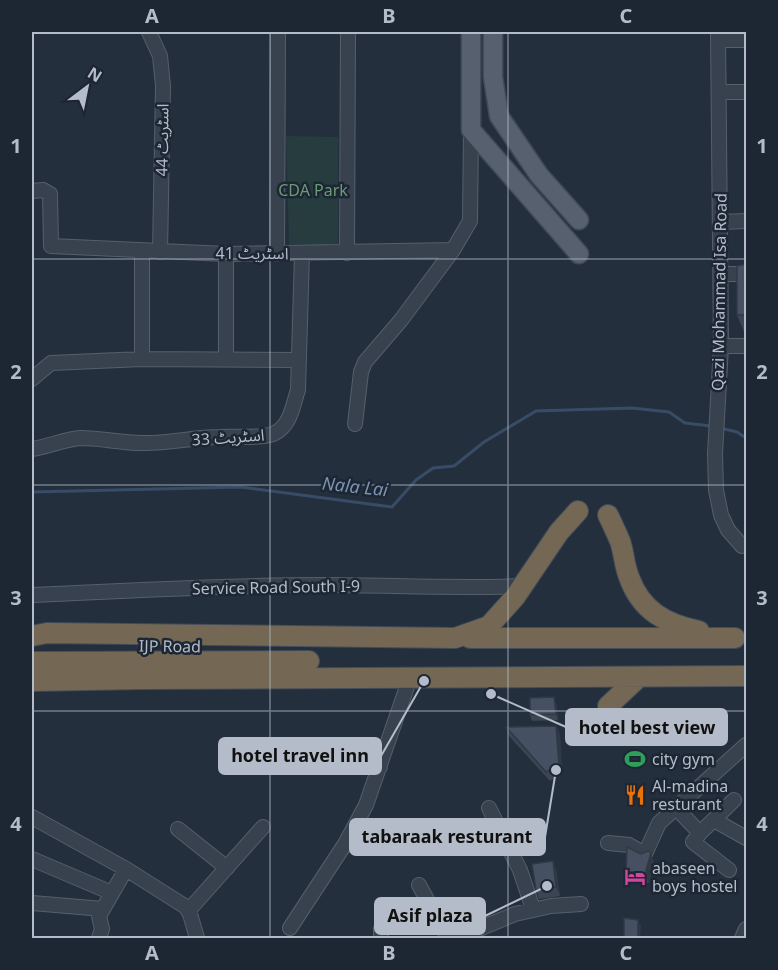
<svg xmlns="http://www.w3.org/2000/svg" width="778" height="970" viewBox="0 0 778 970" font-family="'Noto Sans','Noto Sans Arabic',sans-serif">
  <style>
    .green { fill: #263c3f }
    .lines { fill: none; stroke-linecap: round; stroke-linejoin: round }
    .stream { stroke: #394c67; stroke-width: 3 }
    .minor-casing { stroke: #565f6c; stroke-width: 16 }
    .major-casing { stroke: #414a57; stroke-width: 21 }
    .highway-casing { stroke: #434c59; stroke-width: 22 }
    .minor { stroke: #38414e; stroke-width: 14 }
    .major { stroke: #56606e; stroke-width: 18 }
    .highway { stroke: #746855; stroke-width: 20 }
    .wall { fill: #3b4654 }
    .shaded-wall { fill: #303945 }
    .building { fill: #455162; stroke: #303945; stroke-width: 1.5 }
    .grid { fill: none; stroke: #b4bcc9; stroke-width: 1.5; stroke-opacity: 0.55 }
    .labels { text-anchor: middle; stroke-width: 5; stroke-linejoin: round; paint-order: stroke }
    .street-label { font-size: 16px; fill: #b4bcc9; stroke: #1d2633 }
    .park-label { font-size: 16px; fill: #6b9a76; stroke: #1d2633 }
    .poi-label { font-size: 16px; fill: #b4bcc9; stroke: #1d2633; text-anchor: start }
    .water-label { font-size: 18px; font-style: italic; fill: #7c92b1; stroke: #1d2633 }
    .leader { fill: none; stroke: #b4bcc9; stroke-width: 2 }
    .callout-dot { fill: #b4bcc9; stroke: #1d2633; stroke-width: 2 }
    .callout { fill: #b4bcc9; stroke: #b4bcc9; stroke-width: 2 }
    .callout-label { font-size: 18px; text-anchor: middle; font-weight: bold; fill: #111 }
    .neatline { fill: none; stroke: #b4bcc9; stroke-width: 2 }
    .grid-label { font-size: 20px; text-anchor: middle; font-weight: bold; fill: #b4bcc9 }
  </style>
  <rect width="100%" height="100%" fill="#242f3e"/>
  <!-- green -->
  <path class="green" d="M286,136L338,137V246L289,244Z"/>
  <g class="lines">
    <!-- stream -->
    <path class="stream" d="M720,428L737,432L746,438
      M32,492L241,487L392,507L416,480L433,468L454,466L484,442L536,411L632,408L669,412L685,423L711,426"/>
    <!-- minor casing -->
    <g class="minor-casing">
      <path id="minor" d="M149,32L160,56L163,86L160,252
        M718,32L721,346L715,454L716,490L721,515L728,530L742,546
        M718,40H746
        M719,92H746
        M32,191L43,190L50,194L51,246L226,254L453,250
        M721,222L746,221
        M347,253L348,32
        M226,254V359
        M277,254L278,32
        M722,274H746
        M721,346H746
        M142,359V251
        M32,379L51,363L142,359L299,360
        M355,424L361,372L365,362L401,320L453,250L470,221L471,130
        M32,449C48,447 64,439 81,438C101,438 121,443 141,443C167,444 193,437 220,437C233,436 264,439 275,433C291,425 293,404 298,390L302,253
        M32,595C129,591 227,585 324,585C390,585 455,589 521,586
        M289,767H380
        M489,808L520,870L533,909
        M676,808L700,833L734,800
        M32,817L126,869L186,907L190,914L197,938
        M714,820L746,838
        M178,829L227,868
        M700,833L693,842L729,870
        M608,843L629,845L645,854L659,823L746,745
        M32,859L112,893
        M419,885L448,938
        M32,903L103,909
        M189,910L263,827
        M290,928L345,844L366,805L410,678
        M99,938L102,929L99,916L126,869
        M381,938V929L432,907
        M457,938L515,914L551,906L581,904
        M742,938L746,929"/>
    </g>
    <!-- major casing -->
    <g class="major-casing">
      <path id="major" d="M471,32V130L579,254
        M493,32V77L499,116L539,175L579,220"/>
    </g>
    <!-- highway casing -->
    <g class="highway-casing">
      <path id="highway" d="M608,515C612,523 616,532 620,541C624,552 624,565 629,577C641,611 666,624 699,631
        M32,636L47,633L455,638L489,626L515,597L559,532L578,511
        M470,638H735
        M32,662L309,661
        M32,681L142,679L746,676
        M608,706L639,677"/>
    </g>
    <!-- minor -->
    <use href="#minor" class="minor"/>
    <!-- major -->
    <use href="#major" class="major"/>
    <!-- highway -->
    <use href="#highway" class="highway"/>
  </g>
  <!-- wall -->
  <path class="wall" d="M747,264V332H744L737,315Z
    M556,703L558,720L532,721L530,715Z
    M556,726L560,735L562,774L550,781L509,736L506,727Z
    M654,862L649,883L629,880L626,871Z
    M556,870L560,896L539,899L536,890Z"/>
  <!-- shaded-wall -->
  <path class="shaded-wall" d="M554,697L556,703L558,720L556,714Z
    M556,726L560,735L562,774L559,765Z
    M651,853L654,862L649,883L645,874Z
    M553,861L556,870L560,896L556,887Z
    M638,920L641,926L640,939H638Z"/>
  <!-- building -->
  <path class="building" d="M747,264V315H737V266Z
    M554,697L556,714L530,715V698Z
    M556,726L559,765L546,772L506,727Z
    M627,847L641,854L648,851L651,853L645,874L626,871Z
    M553,861L556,887L536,890L532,864Z
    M624,918L638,920V939H624Z"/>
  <!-- grid -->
  <path class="grid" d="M270,32V938M508,32V938M32,259H746M32,485H746M32,711H746"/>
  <!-- icons -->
  <defs>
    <g id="stadium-bare" transform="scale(1.62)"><path d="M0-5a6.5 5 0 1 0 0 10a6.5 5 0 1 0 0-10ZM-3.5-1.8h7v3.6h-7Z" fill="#2e9e5b" stroke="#1d2633" stroke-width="2.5" paint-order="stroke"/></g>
    <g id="restaurant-bare" transform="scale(1.62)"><path d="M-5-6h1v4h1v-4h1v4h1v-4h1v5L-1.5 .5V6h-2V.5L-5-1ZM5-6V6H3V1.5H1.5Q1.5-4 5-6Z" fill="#e8710a" stroke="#1d2633" stroke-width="2.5" paint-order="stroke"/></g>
    <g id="hotel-bare" transform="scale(1.62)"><path d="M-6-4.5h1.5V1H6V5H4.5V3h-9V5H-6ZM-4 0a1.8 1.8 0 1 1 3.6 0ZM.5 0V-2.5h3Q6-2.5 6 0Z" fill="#d1479c" stroke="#1d2633" stroke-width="2.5" paint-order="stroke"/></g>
  </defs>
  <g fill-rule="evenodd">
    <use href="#stadium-bare" x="635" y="759"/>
    <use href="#restaurant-bare" x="635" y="795"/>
    <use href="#hotel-bare" x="635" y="877"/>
  </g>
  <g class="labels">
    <!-- street labels -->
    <g class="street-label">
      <text transform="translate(162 140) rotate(-89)" y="6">اسٹریٹ 44</text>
      <text x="252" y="259">اسٹریٹ 41</text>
      <text transform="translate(719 292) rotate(-89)" y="6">Qazi Mohammad Isa Road</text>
      <text transform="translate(228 437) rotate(-4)" y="6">اسٹریٹ 33</text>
      <text transform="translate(276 587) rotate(-1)" y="6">Service Road South I-9</text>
      <text transform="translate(170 646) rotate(1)" y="6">IJP Road</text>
    </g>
    <!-- park labels -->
    <g class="park-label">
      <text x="313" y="196">CDA Park</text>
    </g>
    <!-- poi labels -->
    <g class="poi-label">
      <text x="652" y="765">city gym</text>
      <text x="652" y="792">Al-madina<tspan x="652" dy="18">resturant</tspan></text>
      <text x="652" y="874">abaseen<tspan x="652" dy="18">boys hostel</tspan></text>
    </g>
    <!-- water labels -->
    <g class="water-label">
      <text transform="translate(355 487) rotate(6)" y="6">Nala Lai</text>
    </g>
  </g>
  <!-- callouts -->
  <path class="leader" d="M491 694L566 727M424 681L381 756M556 770L545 837M547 886L485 916"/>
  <g class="callout-dot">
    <circle cx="491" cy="694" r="6"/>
    <circle cx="424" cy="681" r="6"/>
    <circle cx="556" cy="770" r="6"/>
    <circle cx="547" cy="886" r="6"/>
  </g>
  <g class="callout">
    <rect x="566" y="709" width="161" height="36" rx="6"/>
    <rect x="219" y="738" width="162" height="36" rx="6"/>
    <rect x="350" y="819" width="195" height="36" rx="6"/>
    <rect x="375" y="898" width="110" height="36" rx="6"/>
  </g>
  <g class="callout-label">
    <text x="647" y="734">hotel best view</text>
    <text x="300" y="762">hotel travel inn</text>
    <text x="447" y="843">tabaraak resturant</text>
    <text x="430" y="922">Asif plaza</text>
  </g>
  <!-- border -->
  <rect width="778" height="970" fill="none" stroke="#1d2633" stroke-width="66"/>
  <!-- north arrow -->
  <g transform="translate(87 87) rotate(32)" stroke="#1d2633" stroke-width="4.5" paint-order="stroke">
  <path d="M0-4.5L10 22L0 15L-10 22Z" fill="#b4bcc9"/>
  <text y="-9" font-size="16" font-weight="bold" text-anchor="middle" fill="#b4bcc9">N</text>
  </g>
  <rect x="33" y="33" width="712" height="904" class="neatline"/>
  <g class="grid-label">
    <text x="152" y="23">A</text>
    <text x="389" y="23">B</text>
    <text x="626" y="23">C</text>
    <text x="16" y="153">1</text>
    <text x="762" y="153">1</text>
    <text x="16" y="379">2</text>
    <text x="762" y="379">2</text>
    <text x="16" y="605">3</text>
    <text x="762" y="605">3</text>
    <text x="16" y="831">4</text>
    <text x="762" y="831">4</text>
    <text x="152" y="960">A</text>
    <text x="389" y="960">B</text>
    <text x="626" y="960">C</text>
  </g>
</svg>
